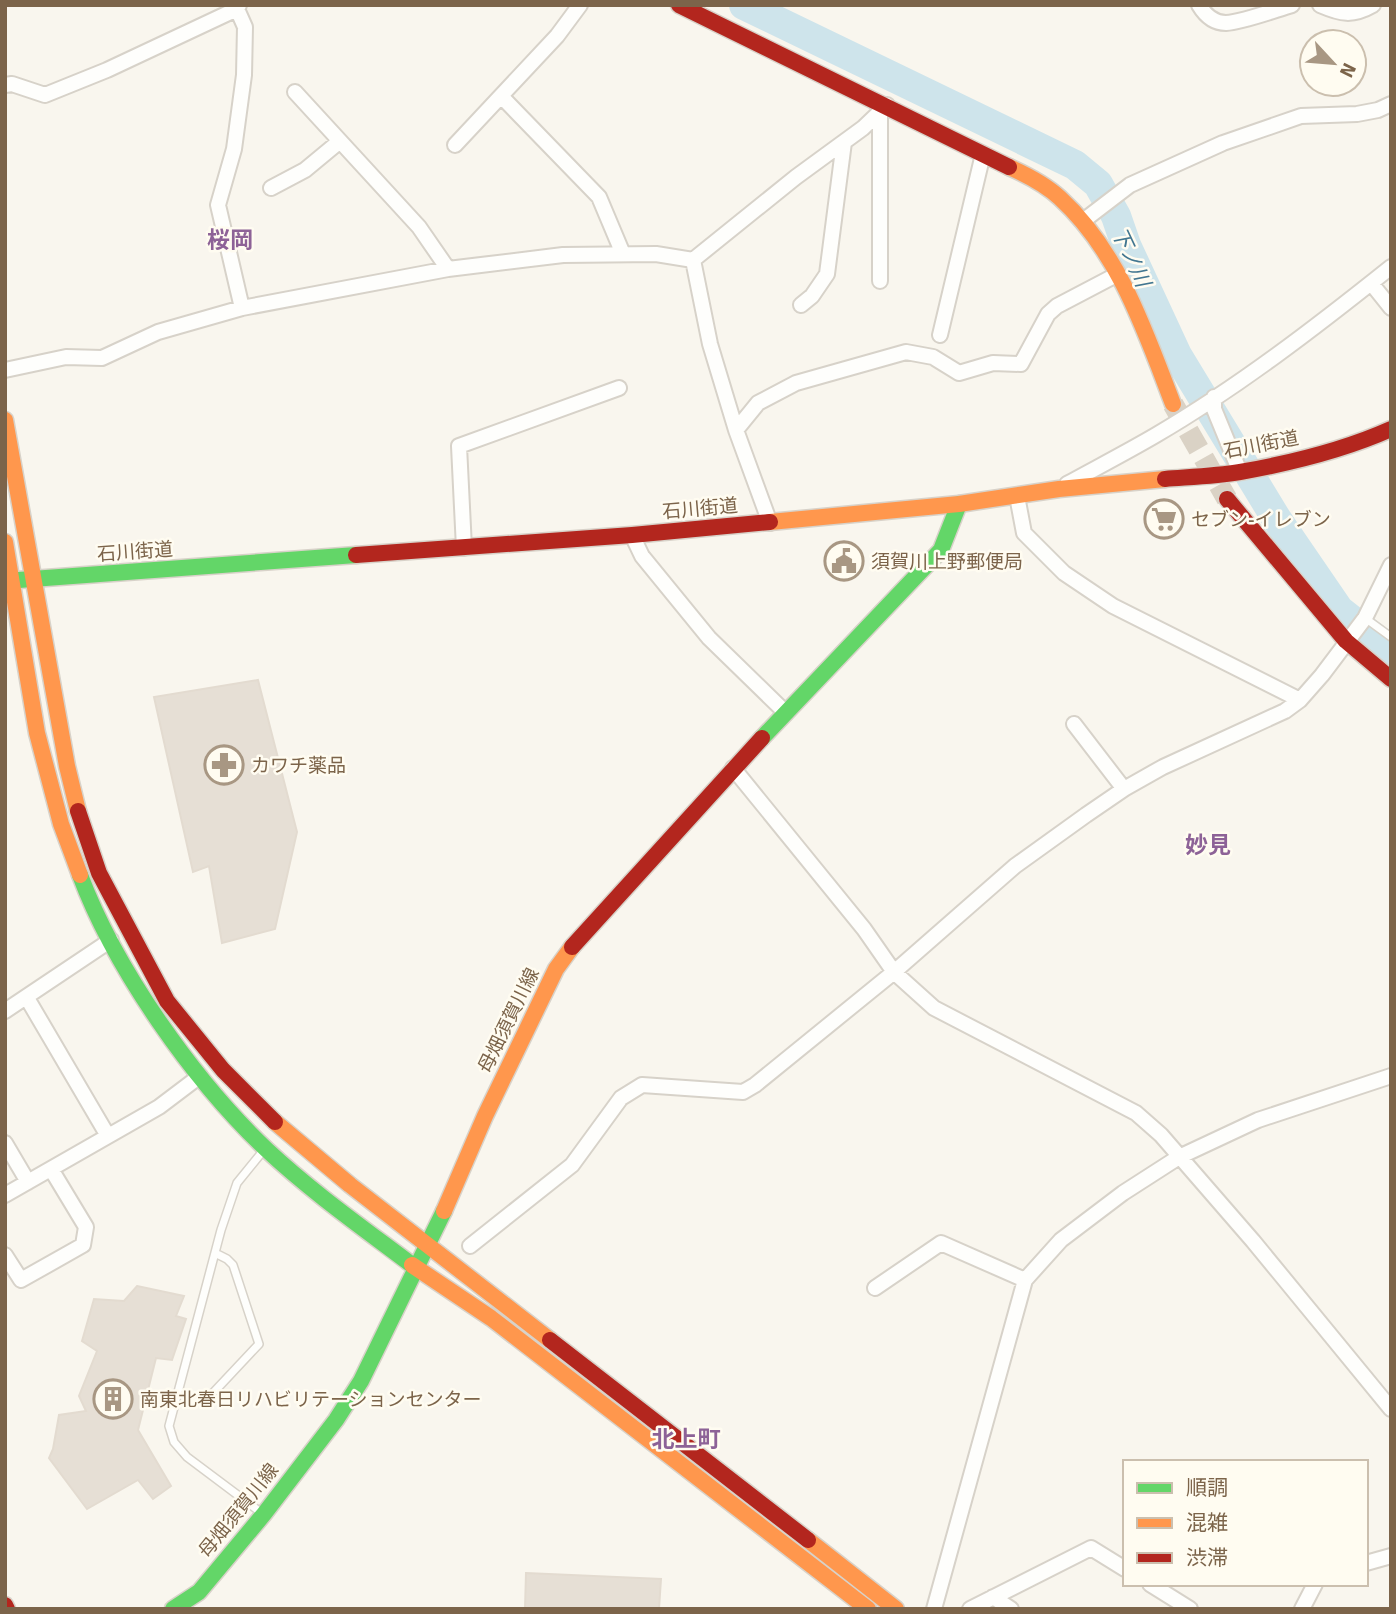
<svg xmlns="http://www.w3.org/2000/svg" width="1396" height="1614" viewBox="0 0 1396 1614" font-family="Signika,'Noto Sans JP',sans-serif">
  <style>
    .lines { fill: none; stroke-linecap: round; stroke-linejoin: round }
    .river { stroke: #cee4eb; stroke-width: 30 }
    .building { fill: #e6dfd5; stroke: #e3dbd0; stroke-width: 2 }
    .secondary-tunnel { stroke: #dad2c5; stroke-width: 21; stroke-dasharray: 21 10; stroke-linecap: butt }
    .lane-casing { stroke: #d7d2c9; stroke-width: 10 }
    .street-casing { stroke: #d7d2c9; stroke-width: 18 }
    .fast-casing { stroke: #d8d2c9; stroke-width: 19 }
    .slow-casing { stroke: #d8d2c9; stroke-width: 19 }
    .jam-casing { stroke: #d8d2c9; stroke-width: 19 }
    .lane { stroke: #fefefc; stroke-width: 7 }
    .street { stroke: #fefefc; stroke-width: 14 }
    .fast { stroke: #63d668; stroke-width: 16 }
    .slow { stroke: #ff974d; stroke-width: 16 }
    .jam { stroke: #b3261e; stroke-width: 16 }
    .labels { text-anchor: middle; stroke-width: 5; stroke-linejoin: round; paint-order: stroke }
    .street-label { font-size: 19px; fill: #7c644a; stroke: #fffcf1 }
    .poi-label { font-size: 19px; fill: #7c644a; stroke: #fffcf1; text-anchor: start }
    .water-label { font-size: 21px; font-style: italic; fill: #417690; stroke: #fffcf1 }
    .quarter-label { font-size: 23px; font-weight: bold; fill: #8d6297; stroke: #fffcf1 }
  </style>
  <rect width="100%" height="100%" fill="#f9f6ee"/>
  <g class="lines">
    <!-- river -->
    <path class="river" d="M744,5L1075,165L1098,184L1116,216L1126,245L1177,355L1276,518L1339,610L1391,651"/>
  </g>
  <!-- building -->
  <path class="building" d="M258,680L297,832L275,929L222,943L209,866L193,872L154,697Z
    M137,1286L184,1296L176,1316L186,1319L172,1360L156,1358L138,1430L171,1486L153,1499L138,1480L87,1509L49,1458L53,1449L59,1415L86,1411L79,1396L97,1351L82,1341L94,1299L124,1301Z
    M526,1573L661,1579L659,1609H525Z"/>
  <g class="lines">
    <!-- secondary-tunnel -->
    <path class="secondary-tunnel" d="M1173,404L1227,499"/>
    <!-- lane casing -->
    <g class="lane-casing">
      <path id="lane" d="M1365,618L1391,637
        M263,1151L237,1183L221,1230L169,1426L174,1442L187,1457L263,1514
        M212,1394L259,1344L233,1265L227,1259L215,1253"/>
    </g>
    <!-- street casing -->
    <g class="street-casing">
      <path id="street" d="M1199,5C1205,15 1214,23 1226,23C1243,22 1275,10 1292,5
        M1320,5C1341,14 1352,17 1373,5
        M237,9L245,27L244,75L234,149L218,205L242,308
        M5,85L12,84L45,95L107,70L237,9L239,5
        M295,92L419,227L448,269
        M501,96L599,197L623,254
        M455,145L557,36L580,5
        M271,188L305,170L340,141
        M1083,221L1130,185L1223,143L1301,116L1357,114L1378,110L1391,104
        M693,260L710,344L736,430L770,523
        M880,281V112
        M1371,283L1391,308
        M801,305L812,296L827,274L844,142
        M940,335L983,154
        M5,370L66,357L102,358L158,332L242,308L448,269L563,255L656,254L693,260L796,177L863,128L887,105
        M1214,397V409L1240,472
        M736,430L758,403L796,383L906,352L933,357L959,373L993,363L1021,364L1048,314L1057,306L1118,274
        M1067,484C1096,468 1127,452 1156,435C1238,387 1316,327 1391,267
        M1017,496L1024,533L1064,573L1113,606L1300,700
        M632,535L642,556L709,638L786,713
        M464,548L459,446L619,388
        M1074,724L1124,789
        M733,768L864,929L894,972L934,1008L1136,1113L1161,1135L1253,1241L1391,1409
        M27,998L108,1136
        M5,1011L111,940
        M5,1143L28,1182
        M5,1195L159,1107L200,1076
        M470,1246L572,1165L621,1098L642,1085L743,1092L755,1085L894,972L1015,866L1086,815L1124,789L1163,767L1285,711L1300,700L1322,675L1365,618L1391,565
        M5,1255L21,1280L83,1245L86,1227L51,1169
        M875,1288L941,1243L1025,1280
        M1366,1563L1391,1556
        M1150,1584L1190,1609
        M993,1597L1011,1609
        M934,1609L1025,1280L1061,1240L1123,1193L1179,1157L1258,1120L1391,1076
        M970,1609L1091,1548L1125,1569
        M1302,1609L1315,1584"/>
    </g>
    <!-- fast casing -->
    <g class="fast-casing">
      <path id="fast" d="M5,581L356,555
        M762,738L941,550L959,504
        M80,875C115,969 194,1081 267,1150C312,1192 363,1228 412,1265
        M173,1609L199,1592L264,1514L336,1420L361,1381L444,1211"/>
    </g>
    <!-- slow casing -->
    <g class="slow-casing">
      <path id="slow" d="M1009,167C1027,175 1045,184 1060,198C1119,252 1145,331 1173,404
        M5,420L67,766L78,811
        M770,522L959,504L1059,489L1165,479
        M5,542L37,733L61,824L80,875
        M275,1122L350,1185L550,1340
        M444,1211L485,1116L556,969L572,947
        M412,1265L491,1318L868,1609
        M808,1540L896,1609"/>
    </g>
    <!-- jam casing -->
    <g class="jam-casing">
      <path id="jam" d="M679,5L1009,167
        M1165,479C1190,477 1216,476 1240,472C1291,463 1344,450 1391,429
        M1227,499L1346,641L1391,679
        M356,555L632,535L770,522
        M78,811L99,873L167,1001L223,1070L275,1122
        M572,947L762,738
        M550,1340L808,1540
        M5,1605L7,1609"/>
    </g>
    <!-- lane -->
    <use href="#lane" class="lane"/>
    <!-- street -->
    <use href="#street" class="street"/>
    <!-- fast -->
    <use href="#fast" class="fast"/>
    <!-- slow -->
    <use href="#slow" class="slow"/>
    <!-- jam -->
    <use href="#jam" class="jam"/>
  </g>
  <!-- icons -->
  <defs>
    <g id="supermarket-ring" transform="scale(2.0125)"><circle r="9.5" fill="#fffcf1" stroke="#a89783" stroke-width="1.5"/><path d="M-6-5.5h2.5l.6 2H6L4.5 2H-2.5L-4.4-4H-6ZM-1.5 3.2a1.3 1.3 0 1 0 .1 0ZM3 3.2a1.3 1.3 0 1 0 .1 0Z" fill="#a89783"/></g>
    <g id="civic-ring" transform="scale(2.0125)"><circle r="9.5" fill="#fffcf1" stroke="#a89783" stroke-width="1.5"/><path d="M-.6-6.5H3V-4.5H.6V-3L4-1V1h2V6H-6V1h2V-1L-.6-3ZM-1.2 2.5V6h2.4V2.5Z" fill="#a89783"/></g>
    <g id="pharmacy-ring" transform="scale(2.0125)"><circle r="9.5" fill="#fffcf1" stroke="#a89783" stroke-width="1.5"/><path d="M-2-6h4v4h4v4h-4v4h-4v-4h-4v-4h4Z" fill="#a89783"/></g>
    <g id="building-ring" transform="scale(2.0125)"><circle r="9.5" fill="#fffcf1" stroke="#a89783" stroke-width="1.5"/><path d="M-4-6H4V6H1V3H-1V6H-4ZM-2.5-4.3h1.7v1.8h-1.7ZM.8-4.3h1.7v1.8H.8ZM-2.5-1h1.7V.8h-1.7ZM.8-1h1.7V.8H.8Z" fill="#a89783"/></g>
  </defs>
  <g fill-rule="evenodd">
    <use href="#supermarket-ring" x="1164" y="519"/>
    <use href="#civic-ring" x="844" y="561"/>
    <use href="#pharmacy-ring" x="224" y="765"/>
    <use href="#building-ring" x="113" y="1399"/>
  </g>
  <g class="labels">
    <!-- street labels -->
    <g class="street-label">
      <text transform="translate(1261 444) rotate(-11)" y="7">石川街道</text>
      <text transform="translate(700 508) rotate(-5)" y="7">石川街道</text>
      <text transform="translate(135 551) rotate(-4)" y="7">石川街道</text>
      <text transform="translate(508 1020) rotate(-64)" y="7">母畑須賀川線</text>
      <text transform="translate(238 1510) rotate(-51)" y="7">母畑須賀川線</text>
    </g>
    <!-- poi labels -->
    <g class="poi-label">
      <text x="1191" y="526">セブン-イレブン</text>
      <text x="871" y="568">須賀川上野郵便局</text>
      <text x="251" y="772">カワチ薬品</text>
      <text x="140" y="1406">南東北春日リハビリテーションセンター</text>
    </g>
    <!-- water labels -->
    <g class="water-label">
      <text transform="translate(1131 257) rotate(65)" y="7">下ノ川</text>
    </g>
    <!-- quarter labels -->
    <g class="quarter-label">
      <text x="230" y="248">桜岡</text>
      <text x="1208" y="853">妙見</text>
      <text x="686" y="1447">北上町</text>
    </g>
  </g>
  <!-- border -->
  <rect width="1396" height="1614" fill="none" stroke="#7c644a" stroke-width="14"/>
  <!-- legend -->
  <rect x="1123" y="1460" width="245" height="126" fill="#fffcf1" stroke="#cbbfae" stroke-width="2"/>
  <rect x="1137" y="1483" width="35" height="10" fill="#63d668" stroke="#cbbfae" stroke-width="2"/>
  <text x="1186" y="1495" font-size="21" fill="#7c644a">順調</text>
  <rect x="1137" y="1518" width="35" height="10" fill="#ff974d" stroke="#cbbfae" stroke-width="2"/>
  <text x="1186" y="1530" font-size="21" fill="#7c644a">混雑</text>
  <rect x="1137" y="1553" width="35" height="10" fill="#b3261e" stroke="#cbbfae" stroke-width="2"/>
  <text x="1186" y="1565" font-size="21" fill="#7c644a">渋滞</text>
  <!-- north arrow -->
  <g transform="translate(1333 63) rotate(116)"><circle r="33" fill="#fffcf1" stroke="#cbbfae" stroke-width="2"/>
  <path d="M0-5L12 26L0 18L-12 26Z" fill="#a89783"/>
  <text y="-10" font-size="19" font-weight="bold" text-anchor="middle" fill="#7c644a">N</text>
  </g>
</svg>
